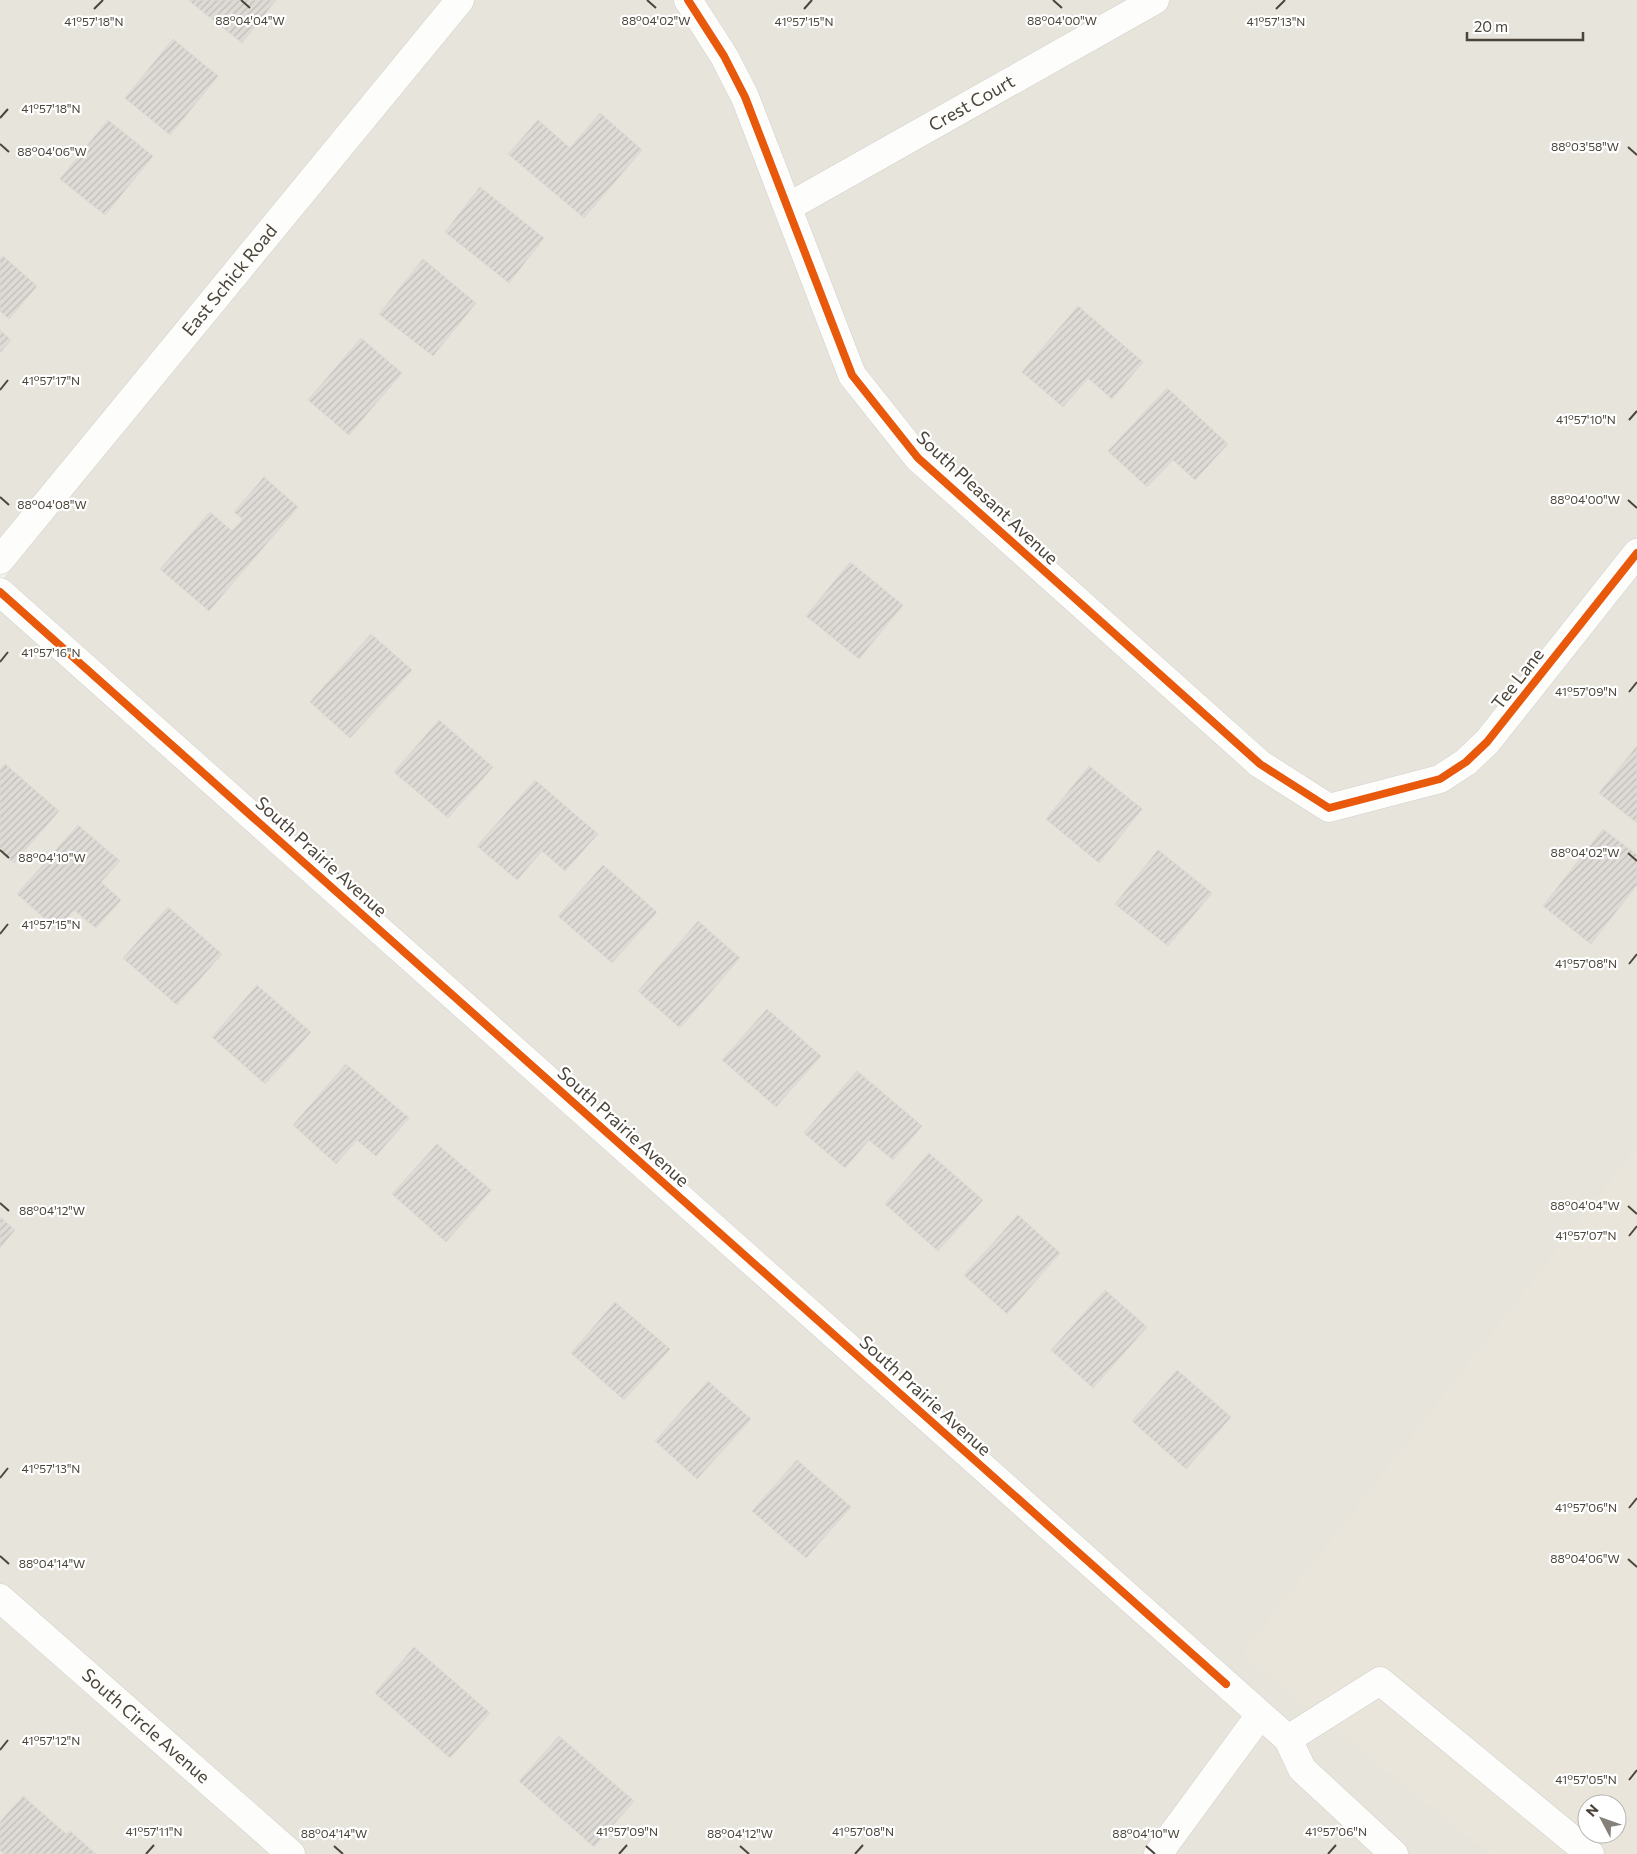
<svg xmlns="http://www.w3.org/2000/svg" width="1637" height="1854" viewBox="0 0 1637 1854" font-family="Commissioner,sans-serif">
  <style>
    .residential { fill: #e7e4dc }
    .education { fill: #eae5da; fill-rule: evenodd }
    .building { fill: url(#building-hatch); stroke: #dcd9d4 }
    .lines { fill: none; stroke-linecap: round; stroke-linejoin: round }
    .minor-casing { stroke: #d2d0cb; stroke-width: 29 }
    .minor { stroke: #fdfdfc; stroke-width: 28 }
    .cycleway-casing { stroke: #fff; stroke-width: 11 }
    .cycleway { stroke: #e8590c; stroke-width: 8 }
    .ticks { fill: none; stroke: #4b4439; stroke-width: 2 }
    .labels { text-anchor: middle; stroke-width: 4.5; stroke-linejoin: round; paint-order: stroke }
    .street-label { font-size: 18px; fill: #4b4439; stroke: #fff }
    .ticks-label { font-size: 12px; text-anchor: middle; fill: #4b4439; stroke: #fff; stroke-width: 4.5; stroke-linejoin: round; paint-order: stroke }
  </style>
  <defs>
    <pattern id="building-hatch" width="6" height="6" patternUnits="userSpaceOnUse" patternTransform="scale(1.25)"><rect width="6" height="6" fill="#dedbd6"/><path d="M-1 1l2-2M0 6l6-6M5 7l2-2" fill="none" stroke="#c0bdb8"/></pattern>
  </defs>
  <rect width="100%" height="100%" fill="#f4f2ee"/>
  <!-- residential -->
  <path class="residential" d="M0,0H1637V1149L1243,1654L1491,1854H0V583L10,570L0,561Z"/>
  <!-- education -->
  <path class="education" d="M1637,1149V1854H1491L1242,1654ZM1587,1804H1617V1834H1587Z"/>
  <!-- building -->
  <path class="building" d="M188,0H276L242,43Z
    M173,39L218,76L170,135L125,98Z
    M600,113L642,150L584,218L508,154L538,120L570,148Z
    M108,120L153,156L105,215L60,179Z
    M480,187L544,238L509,283L445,232Z
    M3,256L37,286L9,319L0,311V259Z
    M423,259L476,303L433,356L379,314Z
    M1078,306L1143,362L1112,399L1088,378L1063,407L1022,372Z
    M0,330L11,340L0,353Z
    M361,338L402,373L349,435L308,400Z
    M1167,388L1228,444L1195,480L1173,460L1147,487L1108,451Z
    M264,477L298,507L209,611L160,569L210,512L232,531L243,519L234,512Z
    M850,562L903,605L859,659L806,616Z
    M371,634L412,670L350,738L310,702Z
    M439,720L493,767L448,818L394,772Z
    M1637,746V823L1599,793Z
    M5,764L59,811L14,863L0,851V770Z
    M1089,766L1142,809L1099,863L1046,819Z
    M535,780L598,834L565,871L542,851L517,880L477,846Z
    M78,825L120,861L101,882L121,900L96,928L74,910L57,929L17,894Z
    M1603,829L1637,855V885L1591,944L1543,906Z
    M1158,850L1212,893L1168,946L1115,904Z
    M603,865L657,912L612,963L558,916Z
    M168,907L222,954L177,1005L123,958Z
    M698,921L740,958L680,1028L638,991Z
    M257,985L311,1032L265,1084L212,1037Z
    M767,1009L821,1056L776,1107L722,1060Z
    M346,1064L409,1118L376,1156L357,1140L336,1164L293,1125Z
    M857,1071L922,1126L893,1160L869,1140L845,1168L804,1133Z
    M437,1144L491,1190L446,1242L392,1194Z
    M929,1153L983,1200L938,1251L885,1204Z
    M1018,1215L1060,1253L1007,1314L964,1275Z
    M0,1217L15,1230L0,1248Z
    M1105,1290L1147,1327L1093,1388L1051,1350Z
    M615,1302L670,1349L624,1400L571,1353Z
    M1177,1370L1231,1417L1186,1469L1132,1421Z
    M708,1381L751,1419L697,1479L655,1441Z
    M797,1460L851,1507L806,1558L752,1511Z
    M414,1647L490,1713L450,1758L375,1693Z
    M559,1736L634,1801L594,1847L519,1781Z
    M23,1796L66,1834L70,1831L96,1854H4L0,1850V1822Z"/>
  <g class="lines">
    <!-- minor casing -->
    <g class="minor-casing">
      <g id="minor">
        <path d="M688,0L724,56L745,97L852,375L918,458L1260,764L1329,808L1440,779L1466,762L1487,742L1637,553"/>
        <path id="s1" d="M788,207L1155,0"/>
        <path id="s2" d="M0,560L460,0"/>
        <path d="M0,592L1288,1739L1380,1681L1590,1854"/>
        <path id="s3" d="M0,1598L291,1854"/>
        <path d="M1288,1739L1302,1769L1394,1854"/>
        <path d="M1158,1854L1260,1715"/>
      </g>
    </g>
    <!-- minor -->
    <use href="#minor" class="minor"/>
    <!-- cycleway casing -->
    <g class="cycleway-casing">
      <path id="cycleway" d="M688,0L724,56L745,97L852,375L918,458L1260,764L1329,808L1440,779L1466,762L1487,742L1637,553
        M0,592L1226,1684"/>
    </g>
    <!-- cycleway -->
    <use href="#cycleway" class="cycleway"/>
  </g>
  <!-- ticks -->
  <path class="ticks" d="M241,0L250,8M647,0L656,8M1053,0L1062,8M94,9L103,0M804,9L812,0M1276,9L1285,0M0,118L8,109M0,144L9,152M1628,147L1637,155M0,390L8,380M1629,420L1637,411M0,497L9,505M1628,500L1637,508M0,662L8,652M1629,692L1637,682M0,850L9,858M1628,853L1637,861M0,934L8,924M1629,964L1637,954M0,1203L9,1211M1628,1206L1637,1214M1629,1236L1637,1226M0,1478L8,1468M1629,1508L1637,1498M0,1556L9,1564M1628,1559L1637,1567M0,1750L8,1740M1629,1780L1637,1770M334,1846L343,1854M740,1846L749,1854M1146,1846L1155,1854M146,1854L154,1845M619,1854L627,1845M855,1854L863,1845M1328,1854L1336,1845"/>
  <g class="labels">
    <!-- street labels -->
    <g class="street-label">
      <text dy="6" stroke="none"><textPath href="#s1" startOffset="211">Crest Court</textPath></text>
      <text dy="6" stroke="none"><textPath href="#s2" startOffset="362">East Schick Road</textPath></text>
      <text transform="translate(987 498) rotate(43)" y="6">South Pleasant Avenue</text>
      <text transform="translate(1518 679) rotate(-52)" y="6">Tee Lane</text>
      <text transform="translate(321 857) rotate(42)" y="6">South Prairie Avenue</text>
      <text transform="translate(623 1127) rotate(42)" y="6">South Prairie Avenue</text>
      <text transform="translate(925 1396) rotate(42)" y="6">South Prairie Avenue</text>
      <text dy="6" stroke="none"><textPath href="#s3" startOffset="194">South Circle Avenue</textPath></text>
    </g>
  </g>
  <g class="ticks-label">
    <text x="1062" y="25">88°04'00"W</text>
    <text x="250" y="25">88°04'04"W</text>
    <text x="656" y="25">88°04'02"W</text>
    <text x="94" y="26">41°57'18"N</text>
    <text x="804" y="26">41°57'15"N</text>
    <text x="1276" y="26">41°57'13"N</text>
    <text x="51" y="113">41°57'18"N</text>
    <text x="1585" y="151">88°03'58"W</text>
    <text x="52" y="156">88°04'06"W</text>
    <text x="51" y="385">41°57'17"N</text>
    <text x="1586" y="424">41°57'10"N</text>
    <text x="1585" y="504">88°04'00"W</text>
    <text x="52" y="509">88°04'08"W</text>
    <text x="51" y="657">41°57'16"N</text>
    <text x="1586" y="696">41°57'09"N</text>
    <text x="1585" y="857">88°04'02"W</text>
    <text x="52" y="862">88°04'10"W</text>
    <text x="51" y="929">41°57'15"N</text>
    <text x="1586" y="968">41°57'08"N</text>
    <text x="1585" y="1210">88°04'04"W</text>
    <text x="52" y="1215">88°04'12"W</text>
    <text x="1586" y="1240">41°57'07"N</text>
    <text x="51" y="1473">41°57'13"N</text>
    <text x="1586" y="1512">41°57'06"N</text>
    <text x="1585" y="1563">88°04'06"W</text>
    <text x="52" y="1568">88°04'14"W</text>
    <text x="51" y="1745">41°57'12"N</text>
    <text x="1586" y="1784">41°57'05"N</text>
    <text x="154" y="1836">41°57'11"N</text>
    <text x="627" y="1836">41°57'09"N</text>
    <text x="863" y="1836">41°57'08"N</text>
    <text x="1336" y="1836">41°57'06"N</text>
    <text x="334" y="1838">88°04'14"W</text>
    <text x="740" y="1838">88°04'12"W</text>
    <text x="1146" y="1838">88°04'10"W</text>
  </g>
  <!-- north arrow -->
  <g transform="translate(1602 1819) rotate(311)"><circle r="24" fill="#ffffff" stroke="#b7b4b0"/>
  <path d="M0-4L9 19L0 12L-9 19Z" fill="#868178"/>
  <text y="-8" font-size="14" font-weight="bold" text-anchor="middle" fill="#4b4439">N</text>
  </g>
  <!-- scale -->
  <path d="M1467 32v8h116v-8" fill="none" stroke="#4b4439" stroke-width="2.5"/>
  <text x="1474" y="32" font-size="15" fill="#4b4439" stroke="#ffffff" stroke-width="4" paint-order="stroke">20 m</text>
</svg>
